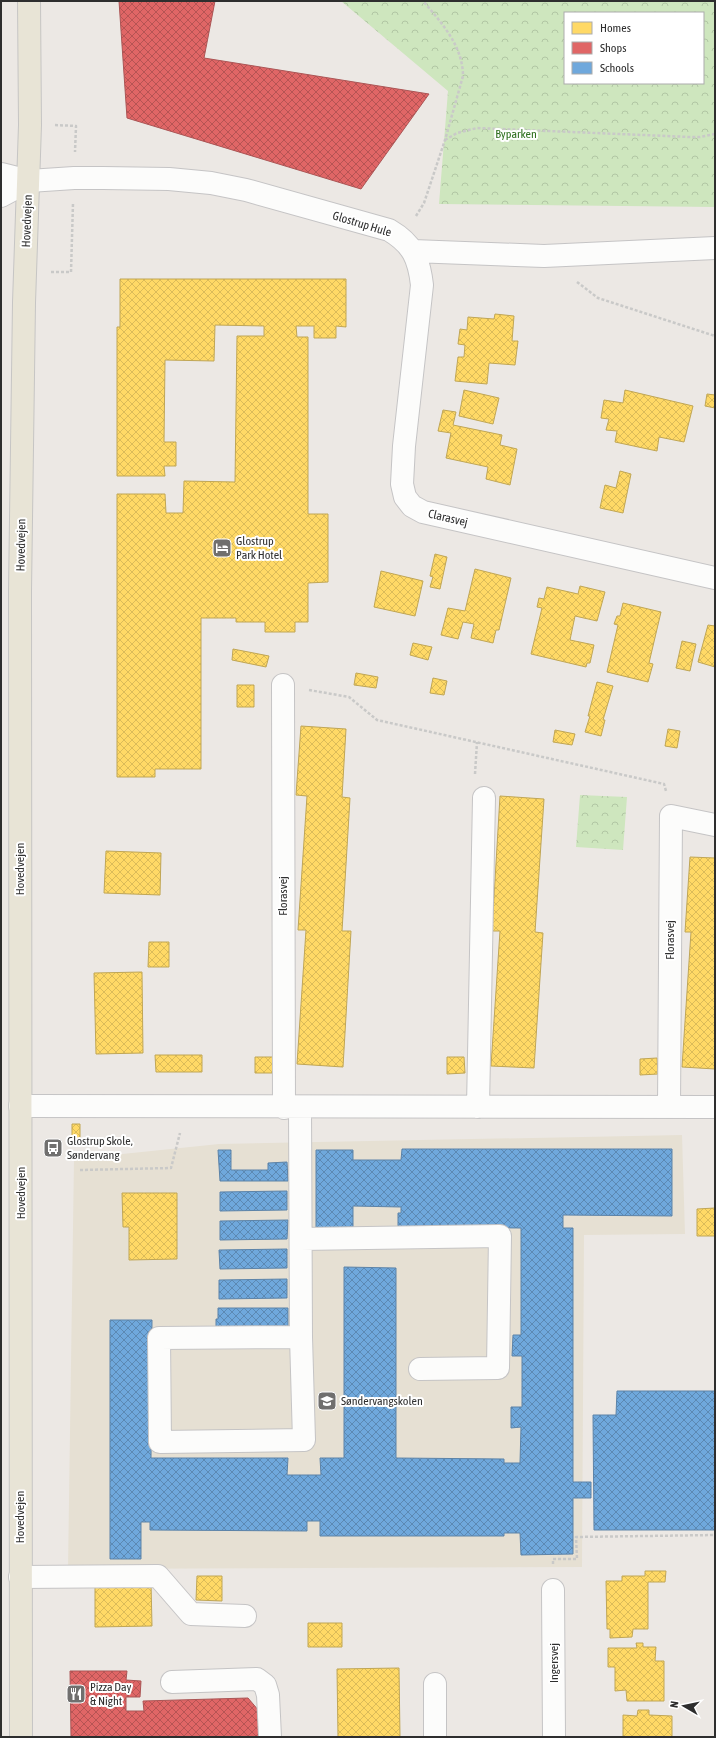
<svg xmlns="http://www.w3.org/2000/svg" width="716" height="1738" viewBox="0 0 716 1738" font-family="'Asap Condensed',sans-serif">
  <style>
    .education { fill: #e6e0d3 }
    .park { fill: url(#park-crowns); fill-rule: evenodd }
    .homes { fill: url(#homes-cross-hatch); stroke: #c0a655 }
    .shops { fill: url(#shops-cross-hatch); stroke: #ab5555 }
    .schools { fill: url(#schools-cross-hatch); stroke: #5c83a8 }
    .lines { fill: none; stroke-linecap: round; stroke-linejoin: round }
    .minor-casing { stroke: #c5c4c5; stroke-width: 24 }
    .major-casing { stroke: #c6c5c4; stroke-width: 24 }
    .path { stroke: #c9c9c8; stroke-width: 2.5; stroke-dasharray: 3 2; stroke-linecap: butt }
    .minor { stroke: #fcfcfb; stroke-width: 22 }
    .major { stroke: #e8e4d6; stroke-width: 22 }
    .labels { text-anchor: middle; stroke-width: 4; stroke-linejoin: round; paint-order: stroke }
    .park-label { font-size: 12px; fill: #2c6e1b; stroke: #fff }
    .street-label { font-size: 12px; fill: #2e2e2e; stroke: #fff }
    .poi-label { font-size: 12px; fill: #2e2e2e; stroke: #fff; text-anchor: start }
  </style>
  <defs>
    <pattern id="park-crowns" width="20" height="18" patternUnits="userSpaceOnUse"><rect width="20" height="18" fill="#cee6be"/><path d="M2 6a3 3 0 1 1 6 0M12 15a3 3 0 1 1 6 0" fill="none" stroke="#b1c6a4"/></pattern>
    <pattern id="homes-cross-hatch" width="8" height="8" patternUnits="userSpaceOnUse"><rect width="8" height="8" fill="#ffd966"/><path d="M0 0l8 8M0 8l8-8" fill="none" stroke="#dbbb59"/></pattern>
    <pattern id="shops-cross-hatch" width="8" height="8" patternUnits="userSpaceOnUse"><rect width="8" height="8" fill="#e06666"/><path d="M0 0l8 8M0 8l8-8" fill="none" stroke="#b65454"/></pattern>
    <pattern id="schools-cross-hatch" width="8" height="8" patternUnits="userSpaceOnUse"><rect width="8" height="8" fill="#6fa8dc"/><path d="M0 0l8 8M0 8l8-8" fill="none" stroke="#5c89b3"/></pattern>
  </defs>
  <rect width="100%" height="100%" fill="#ece8e4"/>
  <!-- education -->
  <path class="education" d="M682,1135L685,1234L584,1235L582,1567L68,1569L74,1159L219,1144Z"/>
  <!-- park -->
  <path class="park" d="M341,1H715V207L439,204L448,91ZM565,13H703V83H565Z
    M580,795L627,797L623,850L576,847Z"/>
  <!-- homes -->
  <path class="homes" d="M120,279H346V327L336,326V338H314V326H296L297,337H308V514H328V582L308,583V622H295V632H265V622H236V618H201V769H155V777H117V494H165L166,513H183L184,481L235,482L237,336H264V326L215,325L214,361L165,360L164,442H176V466H164L165,476H117V327H120Z
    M495,314L514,316L512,341H518L515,365L489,363L487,384L455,381L458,357H464L465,345L458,344L460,329L467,330L468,317L494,319Z
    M464,390L499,398L493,424L459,416Z
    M625,390L693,406L684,442L659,437L657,451L615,442L617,431L606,430L609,419L601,418L604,400L623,403Z
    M707,394L715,395V408L705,406Z
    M443,410L456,412L453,425L502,435L500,445L517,449L510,485L486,479L488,467L446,458L451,433L438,431Z
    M620,471L631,474L623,513L600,508L605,485L616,488Z
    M435,554L447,557L440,589L430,587L433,577L430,576Z
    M475,569L511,578L499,630H496L493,643L471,638L474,624L463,622L458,639L441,635L448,608L465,611Z
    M381,571L423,581L415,616L374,607Z
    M580,586L605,592L597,621L575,616L570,640L594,645L590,663H587L586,667L531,654L542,608L537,607L539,598L544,599L547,587L578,594Z
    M623,603L661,612L649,663L653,664L648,682L607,672L618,625L614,624L617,616H620Z
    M708,625L715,626V667L698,662Z
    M682,641L696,644L690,671L676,668Z
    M413,643L432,647L428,660L410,655Z
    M233,649L269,656L266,667L232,660Z
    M356,673L378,677L376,688L354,685Z
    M433,678L447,681L444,695L430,693Z
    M597,682L613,686L603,720H605L601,736L585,732L590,716H588Z
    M237,685H254V707H237Z
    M301,726L346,729L342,797L350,798L342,931H351L343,1067L297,1064L306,930H298L307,796L296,795Z
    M668,729L680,731L677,748L665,746Z
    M555,730L575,734L572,745L553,742Z
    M500,796L544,799L535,932L543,933L534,1068L491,1066L500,931H492Z
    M106,851L161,853L160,895L104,893Z
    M690,857L715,858V1069L682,1067L691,932H685Z
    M149,942H169V967H148Z
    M142,972L143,1053L96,1054L94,973Z
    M155,1055H202V1072H156Z
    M255,1057H273V1073H255Z
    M447,1057H464L465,1073L447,1074Z
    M657,1058L658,1074L640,1075V1059Z
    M72,1124H80V1141L72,1140Z
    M122,1193H177V1259L129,1260V1227H123Z
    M715,1208V1236H697V1209Z
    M645,1571H666L665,1582H648V1629H633L632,1637L610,1638V1629H607L606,1581H622V1576H645Z
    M197,1576H222V1601L196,1600Z
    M95,1583H151L152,1626L95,1627Z
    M308,1623H342V1647H308Z
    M636,1643H643V1647H656L655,1661H664V1701H627L626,1690L615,1691V1667H608V1648H637Z
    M399,1668L400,1737H338L337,1669Z
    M638,1710H649V1715L672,1716V1737H623V1715L637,1716Z"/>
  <!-- shops -->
  <path class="shops" d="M119,1H215L204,58L429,94L361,189L127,118Z
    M70,1671H127L126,1680L141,1681L140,1697H126V1711H144L143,1701L248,1698L259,1711L260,1737H71Z"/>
  <!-- schools -->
  <path class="schools" d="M402,1149H672V1216L563,1215V1228H573V1482H591V1498H573V1554L521,1555L520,1533H504V1536H320V1521H307V1531L150,1530V1522H141V1559H110V1320H152L151,1458H288L287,1475H321L320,1458H344V1267L396,1268V1458L504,1459V1463H520L521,1427L511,1428V1407H522V1356H512L513,1335H521V1228L398,1227V1213H401V1207L353,1206V1227L316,1228V1150H353V1160H401Z
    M218,1150H231V1170H268V1163L287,1162L288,1181H220Z
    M287,1191V1210L220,1211V1192Z
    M288,1220L287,1239L220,1240V1221Z
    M287,1249V1268L220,1269L219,1250Z
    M287,1279V1298L219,1299V1280Z
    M218,1308H288V1335H216V1319H218Z
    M617,1391H715V1530H594L593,1415H616Z"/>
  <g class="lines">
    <!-- minor casing -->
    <g class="minor-casing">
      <path id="minor" d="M1,174L29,181L74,178H103L169,179L211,183L246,190L389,230C413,244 419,259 422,285L404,446L402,484L405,497L412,506L423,512L715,578
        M1,196L29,181
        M413,251L544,256L715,248
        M283,685L284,1108
        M20,1106L715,1107
        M300,1107L301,1337L304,1440L160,1442L159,1338L301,1337
        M478,1107L484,798
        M669,1107L671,816L715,825
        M301,1239L500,1236L498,1368L420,1369
        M20,1577L158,1576L191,1614L245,1616
        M553,1590L554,1737
        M172,1682L257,1679L265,1685L268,1695L270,1737
        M435,1684V1737"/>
    </g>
    <!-- major casing -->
    <g class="major-casing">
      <path id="major" d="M21,1737L20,591L24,303L30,125L29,1"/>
    </g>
    <!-- path -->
    <path class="path" d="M55,125L76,126L75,152
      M445,140L457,133L477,128L690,137H700L715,134
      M416,216L424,203L445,140L463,76C463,46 441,22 423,1
      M51,272H71L73,203
      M577,282L598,298L715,336
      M309,690L349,697L377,720L664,784L666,791
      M475,774L477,742
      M80,1170L171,1168L180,1133
      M553,1564V1559H577L576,1537L715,1535"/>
    <!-- minor -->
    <use href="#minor" class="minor"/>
    <!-- major -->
    <use href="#major" class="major"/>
  </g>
  <!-- icons -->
  <defs>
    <g id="hotel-square" transform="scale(1)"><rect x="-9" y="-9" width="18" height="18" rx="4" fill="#706f6e" stroke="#fff"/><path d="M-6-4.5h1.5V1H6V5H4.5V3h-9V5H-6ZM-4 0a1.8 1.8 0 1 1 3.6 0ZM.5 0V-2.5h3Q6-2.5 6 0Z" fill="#fff"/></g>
    <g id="bus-square" transform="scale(1)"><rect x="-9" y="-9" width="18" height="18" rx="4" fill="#706f6e" stroke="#fff"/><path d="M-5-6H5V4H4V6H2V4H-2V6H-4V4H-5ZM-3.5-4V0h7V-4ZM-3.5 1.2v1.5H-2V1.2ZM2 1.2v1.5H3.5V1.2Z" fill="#fff"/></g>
    <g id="school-square" transform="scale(1)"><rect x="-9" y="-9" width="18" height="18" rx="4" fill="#706f6e" stroke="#fff"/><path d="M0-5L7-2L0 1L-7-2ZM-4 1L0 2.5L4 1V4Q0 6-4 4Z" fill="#fff"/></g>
    <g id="restaurant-square" transform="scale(1)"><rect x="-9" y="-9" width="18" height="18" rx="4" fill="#706f6e" stroke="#fff"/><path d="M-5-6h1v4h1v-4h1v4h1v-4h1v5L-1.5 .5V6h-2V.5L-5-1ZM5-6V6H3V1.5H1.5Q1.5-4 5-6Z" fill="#fff"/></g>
  </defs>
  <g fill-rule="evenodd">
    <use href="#hotel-square" x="222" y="548"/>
    <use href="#bus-square" x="53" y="1148"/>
    <use href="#school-square" x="327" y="1401"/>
    <use href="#restaurant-square" x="76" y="1694"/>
  </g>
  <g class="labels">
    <!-- park labels -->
    <g class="park-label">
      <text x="516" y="138">Byparken</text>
    </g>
    <!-- street labels -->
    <g class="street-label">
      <text transform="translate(27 221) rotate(-88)" y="4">Hovedvejen</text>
      <text transform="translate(362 224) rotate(17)" y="4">Glostrup Hule</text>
      <text transform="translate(448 518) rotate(13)" y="4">Clarasvej</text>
      <text transform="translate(21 545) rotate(-89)" y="4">Hovedvejen</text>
      <text transform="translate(20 869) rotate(-90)" y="4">Hovedvejen</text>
      <text transform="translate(283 896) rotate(-90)" y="4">Florasvej</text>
      <text transform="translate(670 940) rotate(-90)" y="4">Florasvej</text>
      <text transform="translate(21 1193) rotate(-90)" y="4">Hovedvejen</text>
      <text transform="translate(20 1517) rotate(-90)" y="4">Hovedvejen</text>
      <text transform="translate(554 1663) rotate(-90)" y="4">Ingersvej</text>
    </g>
    <!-- poi labels -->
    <g class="poi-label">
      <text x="236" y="545">Glostrup<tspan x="236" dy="14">Park Hotel</tspan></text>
      <text x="67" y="1145">Glostrup Skole,<tspan x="67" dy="14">Søndervang</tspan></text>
      <text x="341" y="1405">Søndervangskolen</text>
      <text x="90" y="1691">Pizza Day<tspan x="90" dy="14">&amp; Night</tspan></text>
    </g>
  </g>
  <!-- border -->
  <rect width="716" height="1738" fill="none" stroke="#2e2e2e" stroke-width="4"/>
  <!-- legend -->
  <rect x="564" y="12" width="140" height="72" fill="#ffffff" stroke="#ababab"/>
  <rect x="572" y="22" width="20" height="12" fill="#ffd966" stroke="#ababab"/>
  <text x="600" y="32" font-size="12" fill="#2e2e2e">Homes</text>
  <rect x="572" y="42" width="20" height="12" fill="#e06666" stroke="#ababab"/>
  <text x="600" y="52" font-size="12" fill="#2e2e2e">Shops</text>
  <rect x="572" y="62" width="20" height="12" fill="#6fa8dc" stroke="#ababab"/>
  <text x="600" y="72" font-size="12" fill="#2e2e2e">Schools</text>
  <!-- north arrow -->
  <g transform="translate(684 1706) rotate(279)" stroke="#ffffff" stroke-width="3" paint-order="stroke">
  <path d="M0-3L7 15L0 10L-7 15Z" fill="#2e2e2e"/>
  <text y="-6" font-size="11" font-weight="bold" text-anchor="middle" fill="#2e2e2e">N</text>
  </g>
</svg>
